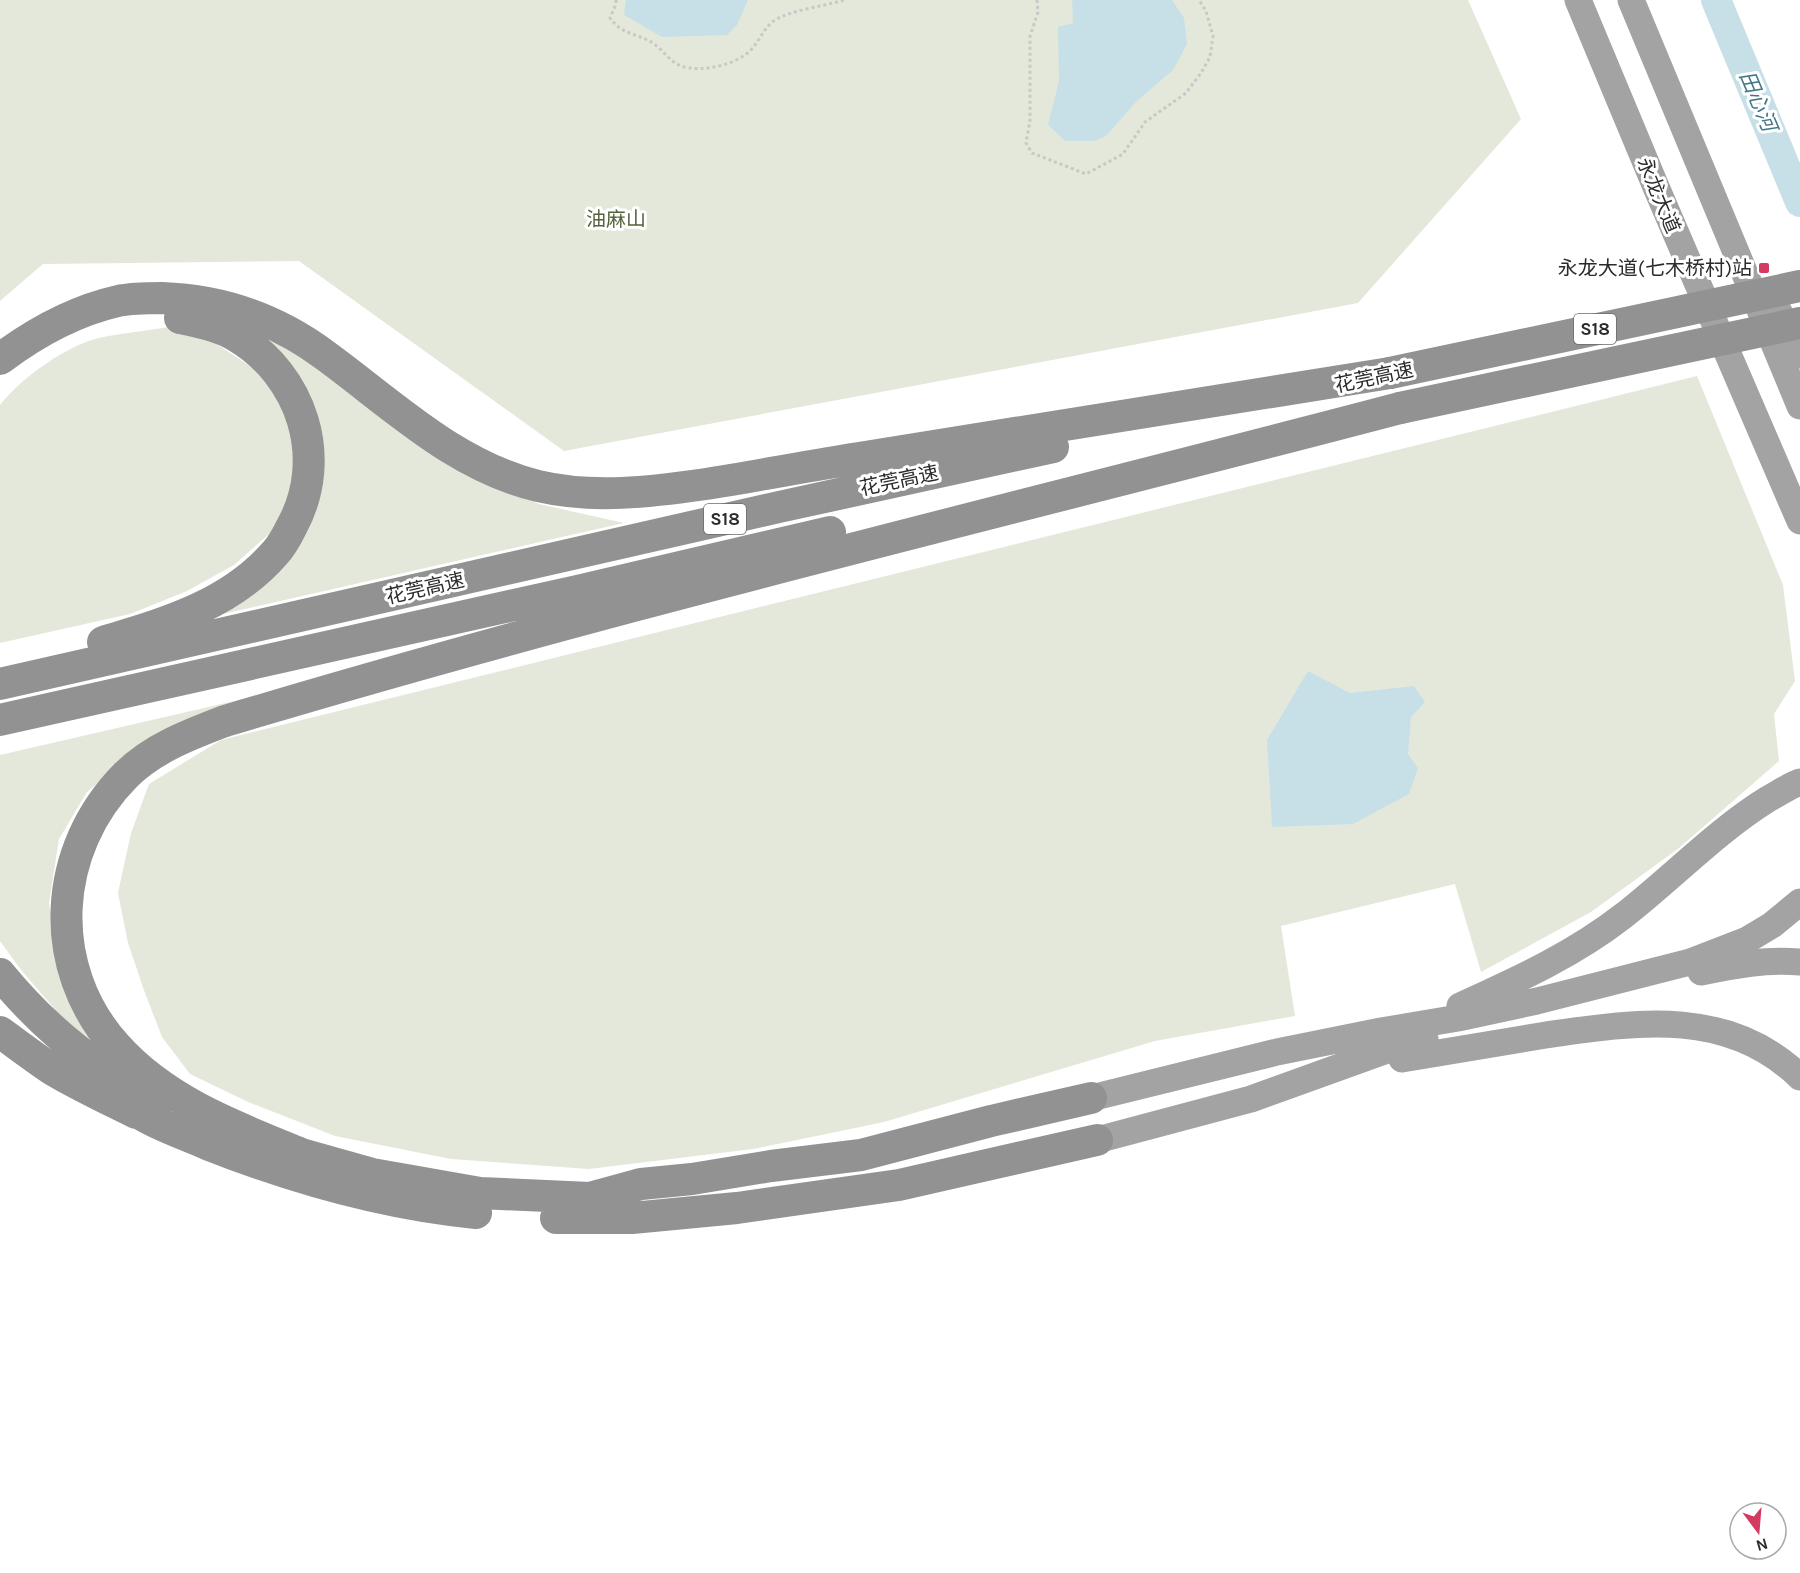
<svg xmlns="http://www.w3.org/2000/svg" width="1800" height="1573" viewBox="0 0 1800 1573" font-family="Karla,'Noto Sans SC',sans-serif">
  <style>
    .green { fill: #e4e8da }
    .water { fill: #c7e0e7 }
    .lines { fill: none; stroke-linecap: round; stroke-linejoin: round }
    .river { stroke: #c7e0e7; stroke-width: 30 }
    .path { stroke: #c8c8c8; stroke-width: 3; stroke-dasharray: 3 3; stroke-linecap: butt }
    .primary { stroke: #a3a3a3; stroke-width: 27 }
    .highway { stroke: #929292; stroke-width: 32 }
    .highway-bridge { stroke: #929292; stroke-width: 32 }
    .poi-dot { fill: #d53a60; stroke: #fff; stroke-width: 2 }
    .labels { text-anchor: middle; stroke-width: 6; stroke-linejoin: round; paint-order: stroke }
    .shield { fill: #fff; stroke: #6b6b6b; stroke-width: 1.5 }
    .shield-label { font-size: 18px; font-weight: bold; fill: #2b2b2b }
    .street-label { font-size: 20px; fill: #2b2b2b; stroke: #fff }
    .park-label { font-size: 20px; fill: #55633d; stroke: #fff }
    .poi-label { font-size: 20px; fill: #2b2b2b; stroke: #fff; text-anchor: end }
    .water-label { font-size: 21px; font-style: italic; fill: #417786; stroke: #fff }
  </style>
  <rect width="100%" height="100%" fill="#fff"/>
  <!-- green -->
  <path class="green" d="M0,0H1468L1521,119L1358,303L564,451L299,261L43,264L0,301Z
    M247,326L298,352L468,473L539,504L624,523L223,614L284,564L321,479Z
    M168,327L209,339L256,370L282,405L295,449L292,495L270,533L234,565L187,591L130,614L0,643V405C21,378 66,346 99,338C121,333 145,331 168,327Z
    M1697,376L1783,585L1795,681L1774,714L1779,761L1679,848L1591,912L1481,972L1455,884L1281,926L1295,1016L1155,1041L884,1122L753,1149L589,1169L451,1159L335,1136L248,1102L190,1074L162,1037L145,993L128,943L118,893L131,833L149,784L221,740Z
    M260,695L148,740L87,792L59,839L49,903L58,958L108,1056L59,1014L21,970L0,941V755Z"/>
  <!-- water -->
  <path class="water" d="M626,0H748L737,25L727,35L662,37L624,15Z
    M1072,0H1172L1184,18L1187,44L1173,70L1136,102L1106,136L1094,141H1065L1048,125L1059,81L1058,27L1073,23Z
    M1308,671L1350,693L1414,686L1425,702L1411,717L1408,754L1418,768L1409,794L1353,824L1272,827L1267,740Z"/>
  <g class="lines">
    <!-- river -->
    <path class="river" d="M1716,0L1800,202"/>
    <!-- path -->
    <path class="path" d="M616,0V4L610,18C622,35 637,33 653,43C663,50 669,61 681,66C701,73 736,65 751,50C761,39 764,26 777,19C792,10 825,6 844,0
      M1037,0L1038,12L1030,36V120L1026,143L1032,153L1086,174L1123,154L1145,122L1186,93L1201,73L1210,57L1213,36L1206,11L1199,0"/>
    <!-- primary -->
    <path class="primary" d="M1578,0L1656,187L1800,521
      M1631,0L1800,406
      M1777,308L1800,355
      M1701,972C1734,965 1767,959 1800,962
      M1460,1006C1517,980 1573,955 1623,916C1672,878 1715,832 1768,799C1779,793 1789,786 1800,782
      M1402,1059C1450,1051 1498,1043 1546,1035C1636,1022 1728,1007 1800,1077
      M1091,1098L1277,1052L1381,1031L1458,1018L1537,1001L1690,962L1747,940L1772,925L1800,902
      M1097,1140L1251,1099L1398,1046L1425,1039"/>
    <!-- highway -->
    <path class="highway" d="M0,359C36,332 74,311 118,301C132,298 148,298 162,298C222,300 278,320 326,356C393,405 455,466 538,486C593,499 651,492 706,484C757,476 808,466 859,458C1036,429 1213,401 1390,373
      M103,642C166,623 230,605 275,553C282,546 287,536 292,526C329,458 302,375 236,336C219,326 199,322 180,318
      M0,684L779,507L1053,447
      M0,720L577,591L830,532
      M0,974C44,1028 96,1070 158,1102
      M0,1032C18,1045 35,1058 53,1070C80,1086 108,1099 136,1113
      M125,1104C149,1122 179,1132 207,1144C293,1178 384,1204 476,1213
      M283,1149L372,1174L480,1193L590,1198L641,1184L692,1179L771,1166L861,1155L991,1121L1091,1098
      M302,1154C235,1127 165,1101 116,1046C45,967 52,849 126,775C153,748 191,734 225,721C614,604 1008,511 1400,408
      M556,1218H632L737,1208L899,1185L1097,1140"/>
    <!-- highway-bridge -->
    <path class="highway-bridge" d="M1390,373L1800,286
      M1400,408L1800,323"/>
  </g>
  <!-- markers -->
  <rect class="poi-dot" x="1758" y="262" width="12" height="12" rx="3"/>
  <g class="labels">
    <!-- shield labels -->
    <g class="shield">
      <rect x="1574" y="314" width="42" height="30" rx="4.5"/>
      <rect x="704" y="504" width="42" height="30" rx="4.5"/>
    </g>
    <g class="shield-label">
      <text x="1595" y="335">S18</text>
      <text x="725" y="525">S18</text>
    </g>
    <!-- street labels -->
    <g class="street-label">
      <text transform="translate(1659 195) rotate(67)" y="7">永龙大道</text>
      <text transform="translate(1374 377) rotate(-12)" y="7">花莞高速</text>
      <text transform="translate(899 480) rotate(-12)" y="7">花莞高速</text>
      <text transform="translate(425 588) rotate(-13)" y="7">花莞高速</text>
    </g>
    <!-- park labels -->
    <g class="park-label">
      <text x="616" y="226">油麻山</text>
    </g>
    <!-- poi labels -->
    <g class="poi-label">
      <text x="1752" y="275">永龙大道(七木桥村)站</text>
    </g>
    <!-- water labels -->
    <g class="water-label">
      <text transform="translate(1758 101) rotate(67)" y="7">田心河</text>
    </g>
  </g>
  <!-- north arrow -->
  <g transform="translate(1758 1531) rotate(164)"><circle r="28" fill="#ffffff" stroke="#aaaaaa" stroke-width="1.5"/>
  <path d="M0-4.5L10 22L0 15L-10 22Z" fill="#d53a60"/>
  <text y="-9" font-size="16" font-weight="bold" text-anchor="middle" fill="#2b2b2b">N</text>
  </g>
</svg>
